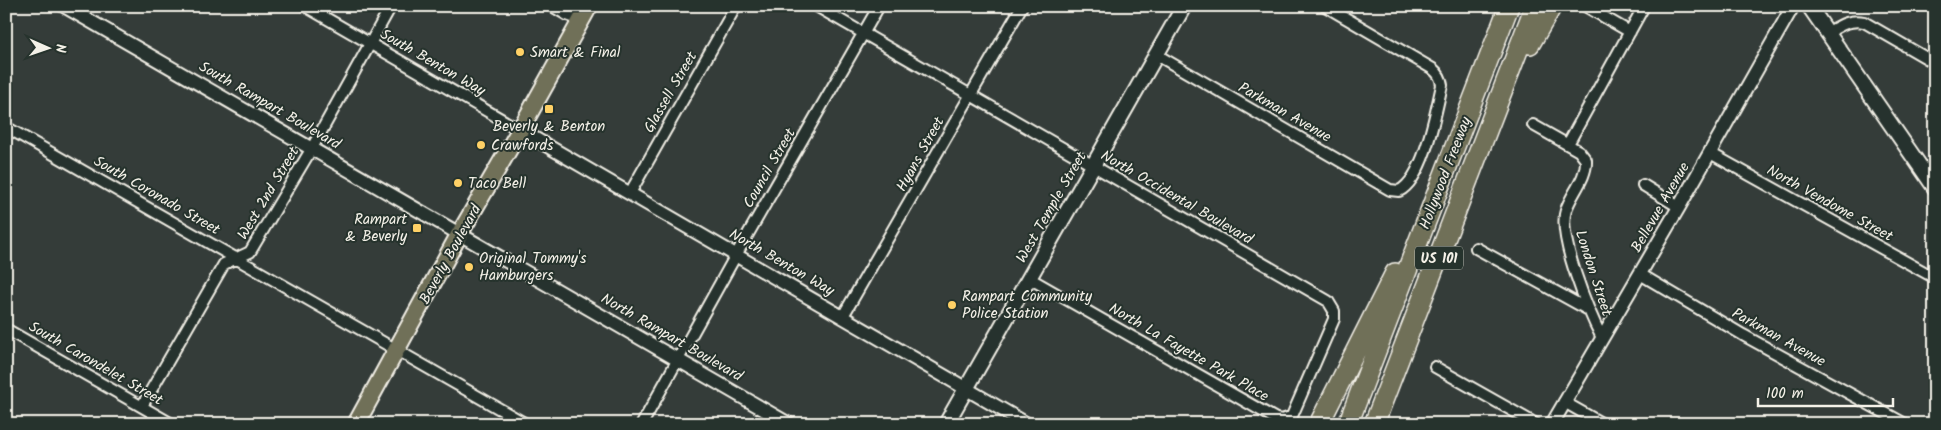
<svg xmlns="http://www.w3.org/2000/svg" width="1941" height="430" viewBox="0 0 1941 430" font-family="Kalam,sans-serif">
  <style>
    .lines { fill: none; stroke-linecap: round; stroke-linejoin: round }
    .minor-casing { stroke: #f4f1e8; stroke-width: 14 }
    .tertiary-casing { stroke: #f4f1e8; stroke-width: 16 }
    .secondary-casing { stroke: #f4f1e8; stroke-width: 18 }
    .primary-casing { stroke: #f4f1e8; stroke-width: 20 }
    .motorway-casing { stroke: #f4f1e8; stroke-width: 22 }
    .minor { stroke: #26332d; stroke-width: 10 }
    .tertiary { stroke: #26332d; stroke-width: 12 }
    .secondary { stroke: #26332d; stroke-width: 14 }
    .primary { stroke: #706f59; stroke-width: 16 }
    .motorway { stroke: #706f59; stroke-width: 19 }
    .poi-dot { fill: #ffd166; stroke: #26332d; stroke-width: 2 }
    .labels { text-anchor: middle; stroke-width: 4; stroke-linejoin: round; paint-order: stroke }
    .shield { fill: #26332d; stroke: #b6b8b0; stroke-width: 1 }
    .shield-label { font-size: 14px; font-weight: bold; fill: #f4f1e8 }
    .poi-label { font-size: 15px; fill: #f4f1e8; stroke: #26332d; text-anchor: start }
    .street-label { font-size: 15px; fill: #f4f1e8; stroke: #26332d }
  </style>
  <rect width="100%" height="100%" fill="#343c39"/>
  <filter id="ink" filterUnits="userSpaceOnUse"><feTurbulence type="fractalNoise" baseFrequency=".02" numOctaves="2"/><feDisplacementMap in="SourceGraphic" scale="10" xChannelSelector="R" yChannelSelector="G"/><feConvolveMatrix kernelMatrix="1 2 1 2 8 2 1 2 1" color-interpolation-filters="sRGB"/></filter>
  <g filter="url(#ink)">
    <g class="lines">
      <!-- minor casing -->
      <g class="minor-casing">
        <path id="minor" d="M305,6L520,130
          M552,6L567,15L581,20
          M816,6L1328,301L1334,311V319L1292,416L1283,420L1276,419L1029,278
          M1585,6L1630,32
          M1827,33C1839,26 1849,19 1864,22L1935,63
          M1157,55L1390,190L1399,191C1424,179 1436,111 1442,85C1441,78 1439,74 1433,69L1325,6
          M1533,125L1579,151L1586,160C1587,178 1571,194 1566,210C1557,236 1589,313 1602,338
          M6,127L526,424
          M1568,144L1644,6
          M1710,153L1935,278
          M1643,185L1679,207
          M630,193L736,6
          M1476,248L1587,309
          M1640,274L1743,335L1905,424
          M843,316L1022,6
          M6,329L172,424
          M1435,367L1536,424
          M1564,402L1603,424
          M142,406L224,264L250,252L312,148L391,6
          M642,424L736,255L879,6"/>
      </g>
      <!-- tertiary casing -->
      <g class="tertiary-casing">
        <path id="tertiary" d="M64,6L789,424
          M520,130L1027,424
          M1552,424L1679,207L1793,6"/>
      </g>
      <!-- secondary casing -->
      <g class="secondary-casing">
        <path id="secondary" d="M1809,6L1935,188
          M946,424L1184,6"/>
      </g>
      <!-- primary casing -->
      <g class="primary-casing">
        <path id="primary" d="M356,424L460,233L520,130L589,6"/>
      </g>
      <!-- motorway casing -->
      <g class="motorway-casing">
        <path id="motorway" d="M1530,44L1552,6
          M1319,424L1395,273
          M1348,424L1509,6
          M1374,424L1535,6"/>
      </g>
      <!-- minor -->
      <use href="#minor" class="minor"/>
      <!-- tertiary -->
      <use href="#tertiary" class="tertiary"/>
      <!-- secondary -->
      <use href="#secondary" class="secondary"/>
      <!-- primary -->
      <use href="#primary" class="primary"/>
      <!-- motorway -->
      <use href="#motorway" class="motorway"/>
    </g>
  </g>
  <!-- markers -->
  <g class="poi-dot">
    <circle cx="520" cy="52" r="5"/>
    <rect x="544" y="104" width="10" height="10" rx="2.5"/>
    <circle cx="481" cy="145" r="5"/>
    <circle cx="458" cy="183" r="5"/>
    <rect x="412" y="223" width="10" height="10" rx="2.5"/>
    <circle cx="469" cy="267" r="5"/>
    <circle cx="952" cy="305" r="5"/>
  </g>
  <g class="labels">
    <!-- shield labels -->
    <rect class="shield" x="1415" y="246.5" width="48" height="23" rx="4"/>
    <g class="shield-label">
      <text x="1439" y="263">US 101</text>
    </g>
    <!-- poi labels -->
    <g class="poi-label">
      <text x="530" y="57">Smart &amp; Final</text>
      <text x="549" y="131" text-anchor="middle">Beverly &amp; Benton</text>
      <text x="491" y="150">Crawfords</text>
      <text x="468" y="188">Taco Bell</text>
      <text x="407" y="224" text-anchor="end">Rampart<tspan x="407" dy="17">&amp; Beverly</tspan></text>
      <text x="479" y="263">Original Tommy's<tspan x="479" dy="17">Hamburgers</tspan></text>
      <text x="962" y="301">Rampart Community<tspan x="962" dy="17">Police Station</tspan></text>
    </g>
    <!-- street labels -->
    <g class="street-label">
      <text transform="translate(433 62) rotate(30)" y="5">South Benton Way</text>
      <text transform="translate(670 92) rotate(-60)" y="5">Glassell Street</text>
      <text transform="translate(270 105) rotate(30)" y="5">South Rampart Boulevard</text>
      <text transform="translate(1285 112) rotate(30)" y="5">Parkman Avenue</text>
      <text transform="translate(920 154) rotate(-61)" y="5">Hyans Street</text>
      <text transform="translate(769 168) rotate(-60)" y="5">Council Street</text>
      <text transform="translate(1445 173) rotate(-69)" y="5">Hollywood Freeway</text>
      <text transform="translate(268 193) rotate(-59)" y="5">West 2nd Street</text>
      <text transform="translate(157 195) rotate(30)" y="5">South Coronado Street</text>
      <text transform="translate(1177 197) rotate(30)" y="5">North Occidental Boulevard</text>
      <text transform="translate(1830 203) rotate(29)" y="5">North Vendome Street</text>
      <text transform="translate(1051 207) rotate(-60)" y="5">West Temple Street</text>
      <text transform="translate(1660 207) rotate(-60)" y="5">Bellevue Avenue</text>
      <text transform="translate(450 254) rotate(-61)" y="5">Beverly Boulevard</text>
      <text transform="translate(782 262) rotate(30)" y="5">North Benton Way</text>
      <text transform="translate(1594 273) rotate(72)" y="5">London Street</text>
      <text transform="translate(672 337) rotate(30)" y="5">North Rampart Boulevard</text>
      <text transform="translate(1779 337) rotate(29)" y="5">Parkman Avenue</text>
      <text transform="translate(1189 352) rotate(30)" y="5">North La Fayette Park Place</text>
      <text transform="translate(96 363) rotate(30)" y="5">South Carondelet Street</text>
    </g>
  </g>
  <!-- margin -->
  <rect width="1941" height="430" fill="none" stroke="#26332d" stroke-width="25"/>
  <rect x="12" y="12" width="1916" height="405" fill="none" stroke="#f4f1e8" stroke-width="2" filter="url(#ink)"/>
  <!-- north arrow -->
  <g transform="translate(48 48) rotate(92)" stroke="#26332d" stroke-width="4" paint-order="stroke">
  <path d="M0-4L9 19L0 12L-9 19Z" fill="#f4f1e8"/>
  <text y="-8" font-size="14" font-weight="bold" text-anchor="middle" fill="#f4f1e8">N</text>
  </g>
  <!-- scale -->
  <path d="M1758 398v8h135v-8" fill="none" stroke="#f4f1e8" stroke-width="2.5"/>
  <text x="1766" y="398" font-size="15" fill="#f4f1e8" stroke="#26332d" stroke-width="4" paint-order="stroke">100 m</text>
</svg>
